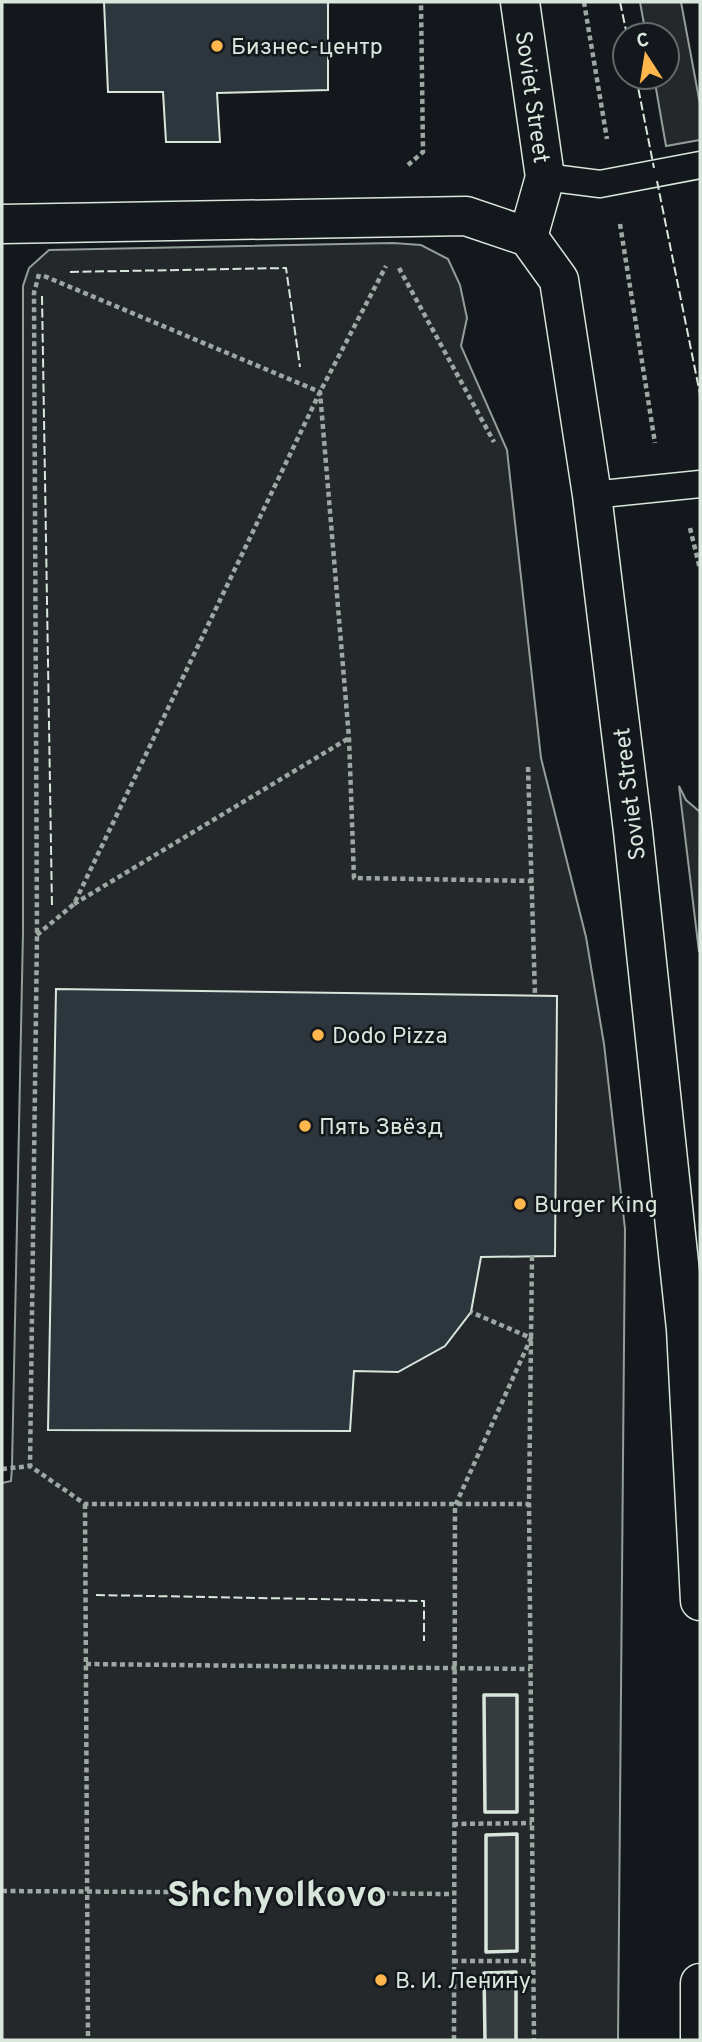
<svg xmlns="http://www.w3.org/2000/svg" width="702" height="2042" viewBox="0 0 702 2042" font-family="Overpass,sans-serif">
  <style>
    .parking { fill: #24282b; stroke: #939e99; stroke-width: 2 }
    .water { fill: #363b3e; stroke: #939e99; stroke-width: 2 }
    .building { fill: #2c363c; stroke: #d8e6dc; stroke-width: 2 }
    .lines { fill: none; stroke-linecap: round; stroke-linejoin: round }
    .service-casing { stroke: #d8e6dc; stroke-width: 29 }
    .minor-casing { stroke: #d8e6dc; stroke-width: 41 }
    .tertiary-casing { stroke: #d8e6dc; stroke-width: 41 }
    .path { stroke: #9da8a2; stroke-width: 4.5; stroke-dasharray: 5 3.5; stroke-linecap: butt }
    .service { stroke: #14181c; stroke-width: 26 }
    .minor { stroke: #14181c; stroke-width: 38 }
    .tertiary { stroke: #14181c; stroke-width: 38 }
    .fence { stroke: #d8e6dc; stroke-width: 2; stroke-dasharray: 9 3.5; stroke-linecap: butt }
    .wall { stroke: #d8e6dc; stroke-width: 3.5 }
    .poi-dot { fill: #ffb74d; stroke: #14181c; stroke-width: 2.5 }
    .labels { text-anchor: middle; stroke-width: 5; stroke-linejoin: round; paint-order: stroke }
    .poi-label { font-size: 23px; fill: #d8e6dc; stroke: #14181c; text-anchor: start }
    .street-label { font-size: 23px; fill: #d8e6dc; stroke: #14181c }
    .town-label { font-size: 37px; font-weight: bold; fill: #d8e6dc; stroke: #14181c }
  </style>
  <rect width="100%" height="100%" fill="#14181c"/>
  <!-- parking -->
  <path class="parking" d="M640,2H681L700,104V140L666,146L654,77H667V35H646Z
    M393,243L421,245L448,259L460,285L467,318L461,346L507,450L541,758L586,937L604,1044L625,1229L618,2040H2V1483L11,1481L12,1467L23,932V286L29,268L49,250Z
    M679,786L686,800L700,812L699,952Z"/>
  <!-- water -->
  <path class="water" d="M484,1695H517V1812H485Z
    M517,1834V1951L486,1952V1835Z
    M516,1972V2040H485L484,1973Z"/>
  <!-- building -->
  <path class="building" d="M104,2H328V90L217,93L220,142H166L163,92H108Z
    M56,989L557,996L555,1256L481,1257L471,1312L445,1346L398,1372L354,1371L350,1431L48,1430Z"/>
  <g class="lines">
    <!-- service casing -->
    <g class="service-casing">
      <path id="service" d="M545,177L600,184L700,165
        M592,495L700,484"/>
    </g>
    <!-- minor casing -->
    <g class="minor-casing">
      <path id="minor" d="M520,2L545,177L528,237"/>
    </g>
    <!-- tertiary casing -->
    <g class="tertiary-casing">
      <path id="tertiary" d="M2,224L466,216L528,237L559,280L592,495L633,831L686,1329L700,1601
        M700,2040V1983"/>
    </g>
    <!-- path -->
    <path class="path" d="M584,2L607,139
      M408,165L423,152L421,2
      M620,224L655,443
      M399,268L494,442
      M39,274L34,293L37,935L30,1466L85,1504H529
      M44,276L320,392L349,738L354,878L533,881
      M690,528L700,569
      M528,767L535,994
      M74,904L349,738
      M37,935L74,904L320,392L386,266
      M532,1256L529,1504L534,2040
      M2,1469L30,1466
      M85,1504L88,2040
      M86,1664L530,1669
      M453,1824L532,1823
      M2,1891L452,1894
      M453,1961H532
      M454,2040L455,1506L531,1338L471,1312"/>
    <!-- service -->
    <use href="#service" class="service"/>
    <!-- minor -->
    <use href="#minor" class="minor"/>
    <!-- tertiary -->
    <use href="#tertiary" class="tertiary"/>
    <!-- fence -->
    <path class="fence" d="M620,2L627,35
      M636,77L654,168
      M657,181L700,394
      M70,272L286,268L300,367
      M42,296L52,907
      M96,1595L424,1601V1641"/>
    <!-- wall -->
    <path class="wall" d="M484,1695H517V1812H485Z
      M517,1834V1951L486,1952V1835Z
      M485,2040L484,1973L516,1972V2040"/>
  </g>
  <!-- markers -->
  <g class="poi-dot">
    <circle cx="217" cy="46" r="7"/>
    <circle cx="318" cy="1035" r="7"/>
    <circle cx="305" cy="1126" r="7"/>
    <circle cx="520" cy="1204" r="7"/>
    <circle cx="381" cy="1980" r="7"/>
  </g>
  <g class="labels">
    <!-- poi labels -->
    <g class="poi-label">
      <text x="231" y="54">Бизнес-центр</text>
      <text x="332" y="1043">Dodo Pizza</text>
      <text x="319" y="1134">Пять Звёзд</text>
      <text x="534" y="1212">Burger King</text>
      <text x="395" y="1988">В. И. Ленину</text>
    </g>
    <!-- street labels -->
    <g class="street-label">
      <text transform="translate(533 97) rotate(82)" y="8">Soviet Street</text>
      <text transform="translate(629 794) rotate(-97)" y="8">Soviet Street</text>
    </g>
    <!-- town labels -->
    <g class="town-label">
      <text x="277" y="1906">Shchyolkovo</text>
    </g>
  </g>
  <!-- border -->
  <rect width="702" height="2042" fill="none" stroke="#d8e6dc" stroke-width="7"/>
  <!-- north arrow -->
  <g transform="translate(646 56) rotate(348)"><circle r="33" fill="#14181c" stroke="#626a69" stroke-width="2"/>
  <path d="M0-5L12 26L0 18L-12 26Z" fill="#ffb74d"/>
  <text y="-10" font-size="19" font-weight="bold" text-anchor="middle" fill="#d8e6dc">С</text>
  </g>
</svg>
